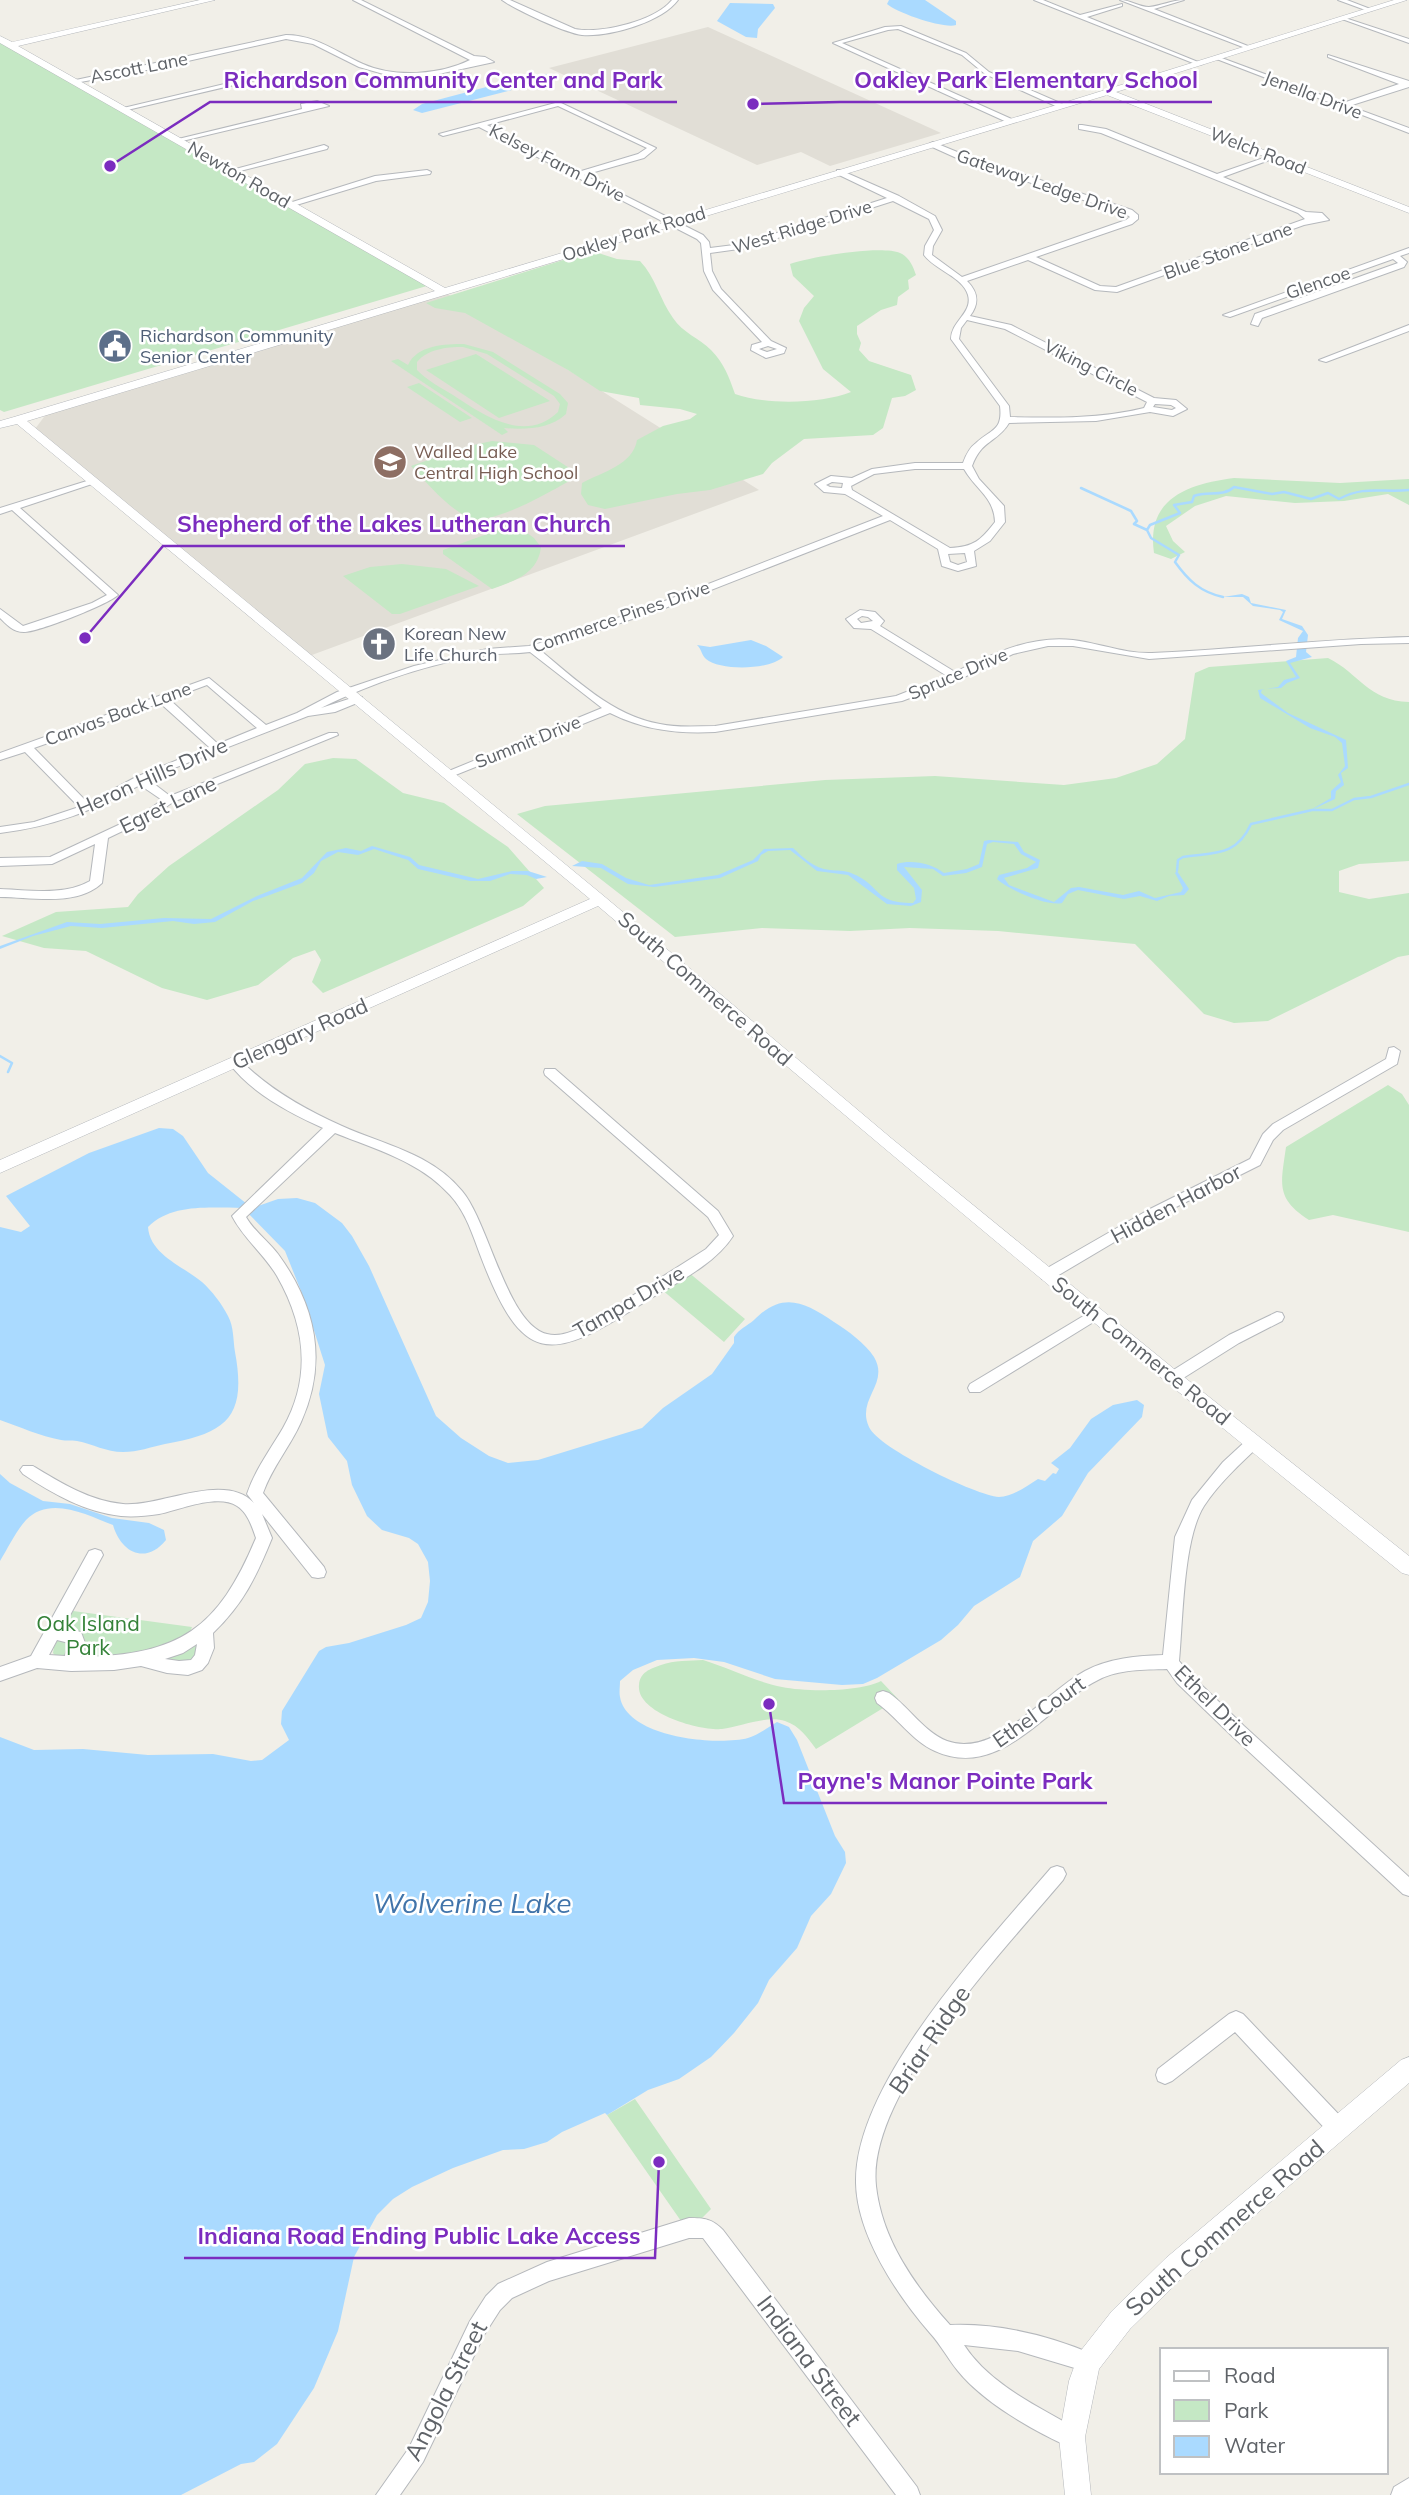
<svg xmlns="http://www.w3.org/2000/svg" width="1409" height="2495" viewBox="0 0 1409 2495" font-family="Mulish,sans-serif">
  <style>
    .education { fill: #e1ded6 }
    .green { fill: #c5e8c5; fill-rule: evenodd }
    .water { fill: #aadaff }
    .lines { fill: none; stroke-linecap: round; stroke-linejoin: round }
    .stream { stroke: #aadaff; stroke-width: 2.5 }
    .minor-casing { stroke: #b5b8bc; stroke-width: 2 }
    .tertiary-casing { stroke: #b5b8bc; stroke-width: 1 }
    .minor { fill: #fff; fill-rule: evenodd }
    .tertiary { fill: #fff; fill-rule: evenodd }
    .labels { text-anchor: middle; stroke-width: 5; stroke-linejoin: round; paint-order: stroke }
    .far-street-label { font-size: 18px; fill: #5f6368; stroke: #fff }
    .far-service-label { font-size: 18px; fill: #4e5e75; stroke: #fff; text-anchor: start }
    .far-education-label { font-size: 18px; fill: #785e54; stroke: #fff; text-anchor: start }
    .far-worship-label { font-size: 18px; fill: #5b616d; stroke: #fff; text-anchor: start }
    .street-label { font-size: 21px; fill: #5f6368; stroke: #fff }
    .park-label { font-size: 21px; fill: #348238; stroke: #fff }
    .near-street-label { font-size: 24px; fill: #5f6368; stroke: #fff }
    .near-water-label { font-size: 28px; font-style: italic; fill: #4174aa; stroke: #fff }
    .leader { fill: none; stroke: #7b2cbf; stroke-width: 2.5 }
    .callout-dot { fill: #7b2cbf; stroke: #fff; stroke-width: 2.5 }
    .callout-label { font-size: 23px; text-anchor: middle; font-weight: bold; fill: #7b2cbf; stroke: #fff; stroke-width: 5; stroke-linejoin: round; paint-order: stroke }
  </style>
  <rect width="100%" height="100%" fill="#f1efe8"/>
  <!-- education -->
  <path class="education" d="M708,27L941,133L830,166L801,152L757,165L549,68Z
    M443,291L759,490L301,659L32,433L50,409Z"/>
  <!-- green -->
  <path class="green" d="M0,41L430,285L4,412L0,410Z
    M592,251L617,259L640,261C656,278 660,300 673,318C683,333 699,338 711,350C724,363 729,377 735,394C765,405 821,404 851,392L823,369L799,321L804,308L814,296L793,276L790,264C810,257 880,245 900,253C909,257 913,266 916,275L908,280L909,289L898,297L897,305L881,310L857,326V334L861,343L859,350L869,361L911,375L916,390L905,396L892,398L883,428L873,435L804,439L772,463L763,474L710,490L677,494L605,509L588,505L581,494L582,483C602,472 633,465 637,440L663,426L690,419L697,414L680,409L640,405L639,398L600,391L568,370L465,313L435,308L426,303Z
    M464,344L493,352L560,394L568,403L566,414C550,429 525,430 504,428L508,432L502,435L391,361L398,359L408,365C417,345 445,344 464,344ZM463,347L487,354L554,396L560,404L558,412C525,444 483,415 453,395C441,388 427,380 417,370V362C428,349 446,347 463,347Z
    M476,354L550,401L499,418L426,370Z
    M419,383L472,418L460,422L407,387Z
    M492,441L534,445L580,475C558,487 490,529 467,517C445,505 428,484 411,466L469,446Z
    M1234,478L1340,483L1409,479V505L1388,494L1344,501L1295,503L1226,496L1195,506L1166,526L1173,541L1185,552L1171,559L1154,553C1146,498 1188,484 1234,478Z
    M515,524L534,538L541,547C538,574 514,581 492,589L443,554V550Z
    M402,564L446,569L479,586L400,614H392L343,576L370,567Z
    M1328,658C1359,673 1368,701 1409,702V861L1359,864L1339,871V892L1369,899L1409,893V955L1398,957L1268,1021L1234,1023L1204,1014L1135,944L998,931L910,928L850,931L762,928L675,937L517,814L545,806L825,780L935,776L1064,785L1116,778L1157,764L1185,739L1195,673L1209,667Z
    M333,758L356,759L403,793L444,803L508,847L544,888L523,906L323,993L312,982L321,960L315,950L293,958L258,985L207,1000L162,988L86,951L44,948L2,936L56,912L128,907L138,894L169,866L278,790L305,764Z
    M1388,1085L1402,1094L1409,1105V1232L1333,1215L1309,1220C1275,1198 1281,1184 1286,1147Z
    M688,1272L745,1319L724,1342L661,1289Z
    M73,1611L192,1627L190,1632L202,1645L189,1664L58,1659L53,1653L54,1647Z
    M703,1660C729,1668 756,1682 782,1687C806,1692 860,1692 881,1681L898,1699L816,1749C807,1737 800,1726 785,1721C767,1715 740,1727 722,1729C700,1731 636,1713 639,1685C640,1672 650,1669 661,1665C674,1660 690,1661 703,1660Z
    M635,2099L711,2209L702,2218L681,2221L607,2115Z"/>
  <!-- water -->
  <path class="water" d="M889,0H925L956,21V25C944,29 897,13 887,4Z
    M730,3L773,4L775,8L758,29L757,38L746,37L717,21Z
    M546,74L548,77L531,85L422,113L413,110L422,104L520,78Z
    M1242,594L1249,597L1251,603L1286,610L1282,619L1302,626L1308,635L1306,652L1312,657L1290,663L1300,678L1287,683L1281,688L1262,689L1261,693L1288,713L1346,740L1348,768L1341,773L1344,785L1336,791L1335,799L1309,811L1331,798V791L1341,782L1338,775L1345,766L1342,743L1335,737L1310,728L1260,698L1258,690L1278,687L1284,680L1296,677L1286,661L1296,657L1298,638L1303,631L1279,620L1283,612L1280,610L1253,606L1243,597H1223Z
    M751,640L766,646L783,657C770,670 720,671 706,659C701,654 702,650 697,645L710,647Z
    M989,840L1018,842L1024,852L1040,860L1038,868L1004,878L1009,885L1054,902L1071,888L1079,887L1123,895L1139,891L1155,898L1181,892L1183,888L1175,873L1177,871L1189,889L1184,895L1169,896L1157,901L1140,896L1124,899L1078,890L1068,894L1062,903C1048,907 1007,889 997,879L999,875L1027,868L1036,862L1021,854L1014,844L993,842L987,844L982,867L966,873L943,876L933,869L904,867L922,890L921,902L911,906L887,904L848,875L817,871L790,850L768,851L761,855L758,861L720,878L654,887L628,884L601,868L572,866L582,861L602,864L626,878L649,885L718,875L753,860L764,849L793,848C804,858 813,868 830,870C837,871 844,870 851,873C882,885 872,903 913,903L916,899L914,888L897,870V864C912,859 933,864 944,873L967,869L979,864L984,841Z
    M372,846L410,857L419,865L478,879L512,871H528L547,877L536,879L527,875L510,874L490,881H470L418,869L408,860L374,849L358,855L338,852L321,861L314,873L302,883L253,901L215,922L194,924L173,921L102,928L71,926L33,936L0,949V946L67,922L100,924L164,918L211,919L257,896L302,878L327,852L346,848L361,851Z
    M159,1128L173,1129L183,1136L208,1173L247,1204L258,1206L278,1199L297,1198L315,1203L342,1223L352,1236L369,1266L436,1416L461,1438L489,1456L508,1463L538,1460L642,1428L663,1408L712,1374L734,1343V1337C739,1329 747,1326 754,1320C783,1291 804,1302 834,1322C848,1331 865,1343 874,1357C890,1384 856,1399 869,1427C878,1448 977,1496 999,1497C1012,1497 1027,1486 1038,1479L1045,1481L1053,1473L1056,1474L1059,1469L1051,1463L1070,1448L1091,1419L1113,1405L1137,1400L1144,1405L1142,1417L1088,1473L1062,1516L1033,1541L1020,1577L974,1606L958,1625L941,1640L877,1678L863,1684L842,1685L775,1679L724,1662L694,1658L657,1660L633,1670L620,1681C620,1686 619,1693 620,1697C627,1738 717,1746 748,1738C758,1735 767,1728 777,1722L789,1727L797,1740L835,1836L845,1852L846,1863L831,1894L811,1916L797,1948L769,1980L758,2003L734,2033L711,2057L679,2079L648,2090L607,2115L605,2113L562,2132L547,2142L524,2149L503,2150L453,2168L412,2187L393,2199L377,2215L354,2257L338,2331L314,2388L277,2444L254,2462L241,2464L181,2495H0V1737L34,1750L83,1749L148,1755L213,1754L251,1761L262,1760L289,1740L281,1724L282,1711L319,1651L326,1647L349,1643L406,1625L421,1618L428,1602L430,1581L428,1562L418,1544L409,1538L382,1530L367,1516L352,1485L347,1461L328,1437L319,1394L325,1365L303,1296L285,1251L243,1208C211,1208 172,1203 148,1227C150,1255 183,1266 202,1282C212,1291 222,1304 228,1316C234,1327 233,1340 235,1352C247,1417 227,1433 165,1444C151,1447 138,1452 123,1452C106,1452 93,1444 77,1441C71,1440 66,1441 61,1440C40,1436 20,1427 0,1420V1227L21,1232L30,1226L6,1196L89,1153Z
    M0,1474L10,1483L43,1501L70,1504L112,1518L149,1523L164,1530L166,1540C146,1565 121,1553 113,1525C87,1515 50,1495 26,1520C16,1531 8,1548 0,1561Z"/>
  <g class="lines">
    <!-- stream -->
    <path class="stream" d="M1081,488L1131,511L1137,521L1134,524L1147,530L1151,538L1179,555L1175,562C1188,580 1200,592 1223,597
      M1147,530L1150,525L1180,513L1174,505L1192,502L1194,496C1207,490 1222,498 1234,487L1272,494L1284,492L1311,499L1328,493L1339,499C1365,485 1382,493 1409,490
      M1177,871L1178,860L1183,857C1214,852 1236,857 1251,824L1312,810H1332L1354,799L1371,797L1409,784
      M0,1056L12,1063L8,1072"/>
    <!-- minor casing -->
    <g class="minor-casing">
      <path id="minor" d="M353,0H361L474,56L485,57L494,62L434,75H387L359,67L313,44L286,39L152,69L75,83L71,81L286,35C316,35 336,52 363,64C394,78 440,75 470,60Z
        M502,0H510L575,29C601,34 655,21 672,0H678C662,22 610,37 582,35C565,33 516,10 502,0Z
        M1034,0H1043L1080,15L1122,4V6L1087,17L1203,64L1198,65Z
        M1120,0C1130,0 1139,7 1149,7C1161,6 1172,0 1184,0L1154,9L1253,48L1248,49Z
        M1338,0H1347L1373,10L1368,11Z
        M1342,17L1409,39V43L1342,19Z
        M901,26L966,53L989,72L1067,106L1060,108L985,74L962,55L898,29L888,30L842,43L1016,121L1009,123L833,43L885,27Z
        M1328,55L1409,81V87L1349,106L1409,128V133L1214,58L1219,57L1343,103L1399,84L1328,57Z
        M262,75L264,78L123,111L119,109Z
        M317,101L329,106L178,142L174,140L302,109L301,104Z
        M559,102L656,148L644,158L584,175L703,235L709,242L710,248L742,244L887,198L837,174V170H840L899,196L935,216L942,230L933,246L932,255L962,277L1126,220L1130,217L1126,214L961,160L930,146L929,144L933,142L967,156L1132,210L1138,215V219L1132,224L1036,257L1100,286L1116,287L1305,219L1298,213L1101,133L1079,129V125H1082L1106,129L1217,174L1275,154V158L1223,177L1306,212L1322,213L1329,220L1304,225L1117,292L1095,290L1028,260L967,281C978,292 980,303 970,316L1011,325L1154,398L1176,400L1187,409L1173,416L1150,412L1096,421L1009,423C997,443 982,439 972,466L979,479L1004,506L1005,522L990,541L974,551L976,566L958,571L942,566L938,549L890,520L665,608L540,650C575,679 613,716 660,724C678,728 697,726 715,726L896,696L947,676L871,629L854,628L846,619L860,610L875,612L884,621L880,626L955,672C992,654 1031,635 1073,640C1099,643 1125,654 1152,653C1238,649 1323,639 1409,637V643L1361,644L1149,659L1073,646H1048L1013,654L960,679L902,701L715,732C677,734 644,730 610,713L448,778L444,777V773L602,708L530,652C515,654 501,653 486,655C430,663 372,683 321,708L358,696L362,697V701L335,712L308,716L164,772L149,780L170,796L329,733H337L338,735L173,802L152,817L108,838L102,883C77,907 31,897 0,897V889C30,890 63,896 90,881L95,844L52,864L0,866V858L50,857L144,813L162,800L140,785C91,811 56,826 0,833V827L34,822L79,807L25,752L0,760V753L209,678L266,725L297,713L337,692L414,666L487,649L529,646L563,637L657,604L883,516L845,494L824,492L815,484L831,476L852,478L872,469L915,463H963C966,455 969,448 976,443C991,429 1003,431 1000,406L951,339C951,321 973,313 968,295C963,277 935,270 924,255L925,246L934,230L929,219L893,201L746,248L710,253L712,271L721,289L771,341L786,348L784,353L766,358L751,350L752,345L762,342L713,290L704,271L701,243L697,239L479,127L443,136L439,134ZM558,106L647,148L638,154L578,172L487,125ZM967,320L1005,329L1147,402L1144,408C1100,419 1054,418 1010,417L1009,406L959,339L961,328ZM768,346L777,349L767,352L759,349ZM1155,404L1171,405L1176,408L1172,410L1153,407ZM915,469H964C976,490 994,497 995,522C981,540 974,547 950,548L852,490L851,486L874,474ZM832,482L843,483L842,488L830,487L826,485ZM965,553L967,562L958,565L950,562L948,554ZM862,616L868,617L873,621L861,623L857,619ZM207,685L257,728L218,744L169,699ZM160,703L209,747L136,777L88,803L34,748Z
        M324,145L328,147L327,149L232,173L228,171Z
        M427,170L431,172L430,174L376,181L293,206L286,204L375,176Z
        M1409,248V253L1400,256L1407,262L1404,267L1262,318L1258,326L1251,324L1255,314L1398,263L1393,259L1230,317L1223,315Z
        M1409,325V331L1326,362L1319,360Z
        M90,480L98,482L20,508L118,595C107,605 38,632 24,632C13,632 6,624 0,618V609L23,626L92,603L107,595L12,510L0,514V508Z
        M1394,1047L1400,1051L1397,1064L1283,1130L1273,1140L1260,1165L1160,1215L1052,1279H1042L1040,1275L1042,1271L1150,1209L1250,1159L1263,1134L1273,1124L1386,1059L1389,1048Z
        M235,1059L240,1060C269,1089 304,1109 342,1126C384,1145 431,1153 462,1191C489,1223 507,1324 547,1334C561,1338 576,1330 588,1324L706,1249L719,1235L708,1217L545,1075L544,1072L545,1069H555L718,1211L733,1236C713,1267 671,1285 640,1305C548,1364 522,1364 481,1257C473,1236 466,1212 450,1195C419,1161 377,1150 335,1133L246,1217C254,1231 268,1241 278,1254C316,1306 328,1362 301,1422C290,1447 272,1467 263,1493L324,1567L326,1572L324,1577L318,1578L312,1577L262,1514L272,1538C256,1577 244,1603 213,1633L214,1648L208,1663L202,1670L188,1675L167,1673L141,1666L114,1670L71,1671L37,1668L0,1681V1667L31,1656L89,1551L95,1549L101,1551L103,1555L63,1628L81,1632L85,1643L81,1657C180,1655 218,1629 256,1538C252,1527 248,1513 237,1506C218,1493 179,1510 159,1514C146,1516 133,1517 121,1516C85,1512 53,1494 23,1474L20,1470L23,1466H33C61,1483 90,1501 123,1504C161,1507 225,1471 254,1503L247,1494C255,1470 270,1450 283,1428C312,1377 305,1325 277,1276C264,1254 244,1239 232,1216L323,1128C290,1113 251,1093 229,1063ZM57,1640L69,1643L65,1656L49,1655ZM197,1644L195,1655L191,1660L179,1661L165,1659L183,1653Z
        M1095,1309L1100,1310L1102,1314L1100,1318L980,1392H970L968,1388L970,1384Z
        M1277,1312L1282,1313L1284,1317L1282,1321L1239,1343L1177,1382H1167L1165,1378L1167,1374L1229,1335Z
        M1254,1436L1259,1438L1262,1442L1259,1446C1240,1464 1219,1483 1204,1506C1183,1539 1183,1620 1179,1661L1189,1673L1244,1726L1409,1877V1896L1403,1894L1232,1736L1177,1683L1167,1669C1144,1670 1119,1669 1098,1680C1046,1706 1001,1781 935,1751C912,1741 897,1717 877,1703L875,1698L877,1693L883,1691L889,1693C909,1707 924,1732 947,1741C996,1759 1045,1692 1085,1671C1109,1658 1137,1656 1163,1655L1175,1537L1192,1500L1223,1462L1249,1438Z
        M1057,1866L1063,1868L1066,1874L1063,1880C1006,1948 866,2094 876,2186C882,2240 915,2286 950,2325C1000,2323 1050,2336 1095,2355L1098,2362L1095,2369L1088,2372L1018,2351L964,2345C990,2385 1039,2407 1079,2430L1083,2437L1079,2444L1072,2448C1035,2432 984,2403 958,2371C948,2359 941,2345 930,2333C897,2295 857,2235 856,2183C854,2082 987,1943 1051,1868Z
        M1236,2011L1243,2014L1345,2121L1348,2128L1345,2135L1338,2137L1331,2135L1235,2032L1172,2081L1165,2084L1158,2081L1156,2075L1158,2069L1229,2014Z
        M689,2218C705,2218 712,2219 723,2230L917,2487L920,2495H896L703,2238H689L549,2281L512,2298L500,2310L484,2335L423,2462L400,2495H376L409,2448L470,2321L486,2296L498,2284L547,2262Z
        M1409,2478V2495H1391L1394,2487Z"/>
    </g>
    <!-- tertiary casing -->
    <g class="tertiary-casing">
      <path id="tertiary" d="M200,0H215L18,46L445,288L1060,104L1394,0H1407L1116,92L1409,207V213L1107,95L27,421L605,897L891,1138L1179,1373L1409,1556V1575L1402,1573C1130,1355 863,1132 598,906L0,1173V1160L590,899L17,424L0,428V421L14,417L435,291L0,43V36L12,42Z
        M1409,2057V2083L1184,2276L1130,2329L1099,2369L1085,2437L1091,2495H1065L1059,2437L1069,2381L1079,2353L1112,2311L1166,2258L1401,2060Z"/>
    </g>
    <!-- minor -->
    <use href="#minor" class="minor"/>
    <!-- tertiary -->
    <use href="#tertiary" class="tertiary"/>
  </g>
  <!-- icons -->
  <defs>
    <g id="civic-disc" transform="scale(1.75)"><circle r="9.5" fill="#5c6f8a" stroke="#fff"/><path d="M-.6-6.5H3V-4.5H.6V-3L4-1V1h2V6H-6V1h2V-1L-.6-3ZM-1.2 2.5V6h2.4V2.5Z" fill="#fff"/></g>
    <g id="school-disc" transform="scale(1.75)"><circle r="9.5" fill="#8d6e63" stroke="#fff"/><path d="M0-5L7-2L0 1L-7-2ZM-4 1L0 2.5L4 1V4Q0 6-4 4Z" fill="#fff"/></g>
    <g id="church-disc" transform="scale(1.75)"><circle r="9.5" fill="#6b7280" stroke="#fff"/><path d="M-1.2-6h2.4v3.5h3.3v2.4h-3.3V6h-2.4V-.1h-3.3v-2.4h3.3Z" fill="#fff"/></g>
  </defs>
  <g fill-rule="evenodd">
    <use href="#civic-disc" x="115" y="346"/>
    <use href="#school-disc" x="390" y="462"/>
    <use href="#church-disc" x="379" y="644"/>
  </g>
  <g class="labels">
    <!-- far-street labels -->
    <g class="far-street-label">
      <text transform="translate(139 68) rotate(-11)" y="6">Ascott Lane</text>
      <text transform="translate(1313 95) rotate(21)" y="6">Jenella Drive</text>
      <text transform="translate(1258 151) rotate(21)" y="6">Welch Road</text>
      <text transform="translate(557 163) rotate(27)" y="6">Kelsey Farm Drive</text>
      <text transform="translate(239 175) rotate(30)" y="6">Newton Road</text>
      <text transform="translate(1042 184) rotate(19)" y="6">Gateway Ledge Drive</text>
      <text transform="translate(802 227) rotate(-17)" y="6">West Ridge Drive</text>
      <text transform="translate(634 234) rotate(-17)" y="6">Oakley Park Road</text>
      <text transform="translate(1228 251) rotate(-20)" y="6">Blue Stone Lane</text>
      <text transform="translate(1318 283) rotate(-19)" y="6">Glencoe</text>
      <text transform="translate(1091 368) rotate(27)" y="6">Viking Circle</text>
      <text transform="translate(621 617) rotate(-19)" y="6">Commerce Pines Drive</text>
      <text transform="translate(958 674) rotate(-23)" y="6">Spruce Drive</text>
      <text transform="translate(118 714) rotate(-20)" y="6">Canvas Back Lane</text>
      <text transform="translate(528 742) rotate(-22)" y="6">Summit Drive</text>
    </g>
    <!-- far-service labels -->
    <g class="far-service-label">
      <text x="140" y="342">Richardson Community<tspan x="140" dy="21">Senior Center</tspan></text>
    </g>
    <!-- far-education labels -->
    <g class="far-education-label">
      <text x="414" y="458">Walled Lake<tspan x="414" dy="21">Central High School</tspan></text>
    </g>
    <!-- far-worship labels -->
    <g class="far-worship-label">
      <text x="404" y="640">Korean New<tspan x="404" dy="21">Life Church</tspan></text>
    </g>
    <!-- street labels -->
    <g class="street-label">
      <text transform="translate(152 777) rotate(-24)" y="7">Heron Hills Drive</text>
      <text transform="translate(168 805) rotate(-26)" y="7">Egret Lane</text>
      <text transform="translate(705 989) rotate(41)" y="7">South Commerce Road</text>
      <text transform="translate(300 1034) rotate(-24)" y="7">Glengary Road</text>
      <text transform="translate(1176 1204) rotate(-28)" y="7">Hidden Harbor</text>
      <text transform="translate(629 1302) rotate(-30)" y="7">Tampa Drive</text>
      <text transform="translate(1141 1351) rotate(39)" y="7">South Commerce Road</text>
      <text transform="translate(1215 1706) rotate(45)" y="7">Ethel Drive</text>
      <text transform="translate(1039 1712) rotate(-35)" y="7">Ethel Court</text>
    </g>
    <!-- park labels -->
    <g class="park-label">
      <text x="88" y="1631">Oak Island<tspan x="88" dy="24">Park</tspan></text>
    </g>
    <!-- near-street labels -->
    <g class="near-street-label">
      <text transform="translate(930 2040) rotate(-56)" y="8">Briar Ridge</text>
      <text transform="translate(1225 2228) rotate(-41)" y="8">South Commerce Road</text>
      <text transform="translate(809 2361) rotate(53)" y="8">Indiana Street</text>
      <text transform="translate(446 2391) rotate(-63)" y="8">Angola Street</text>
    </g>
    <!-- near-water labels -->
    <g class="near-water-label">
      <text x="472" y="1913">Wolverine Lake</text>
    </g>
  </g>
  <!-- callouts -->
  <path class="leader" d="M110 166L210 102H677M753 104L840 102H1212M85 638L163 546H625M769 1704L784 1803H1107M659 2162L655 2258H184"/>
  <g class="callout-dot">
    <circle cx="110" cy="166" r="7"/>
    <circle cx="753" cy="104" r="7"/>
    <circle cx="85" cy="638" r="7"/>
    <circle cx="769" cy="1704" r="7"/>
    <circle cx="659" cy="2162" r="7"/>
  </g>
  <g class="callout-label">
    <text x="443" y="88">Richardson Community Center and Park</text>
    <text x="1026" y="88">Oakley Park Elementary School</text>
    <text x="394" y="532">Shepherd of the Lakes Lutheran Church</text>
    <text x="945" y="1789">Payne's Manor Pointe Park</text>
    <text x="419" y="2244">Indiana Road Ending Public Lake Access</text>
  </g>
  <!-- legend -->
  <rect x="1160" y="2348" width="228" height="126" fill="#ffffff" stroke="#bfc1c3" stroke-width="2"/>
  <rect x="1174" y="2371" width="35" height="10" fill="#ffffff" stroke="#bfc1c3" stroke-width="2"/>
  <text x="1224" y="2383" font-size="21" fill="#5f6368">Road</text>
  <rect x="1174" y="2400" width="35" height="21" fill="#c5e8c5" stroke="#bfc1c3" stroke-width="2"/>
  <text x="1224" y="2418" font-size="21" fill="#5f6368">Park</text>
  <rect x="1174" y="2436" width="35" height="21" fill="#aadaff" stroke="#bfc1c3" stroke-width="2"/>
  <text x="1224" y="2453" font-size="21" fill="#5f6368">Water</text>
</svg>
